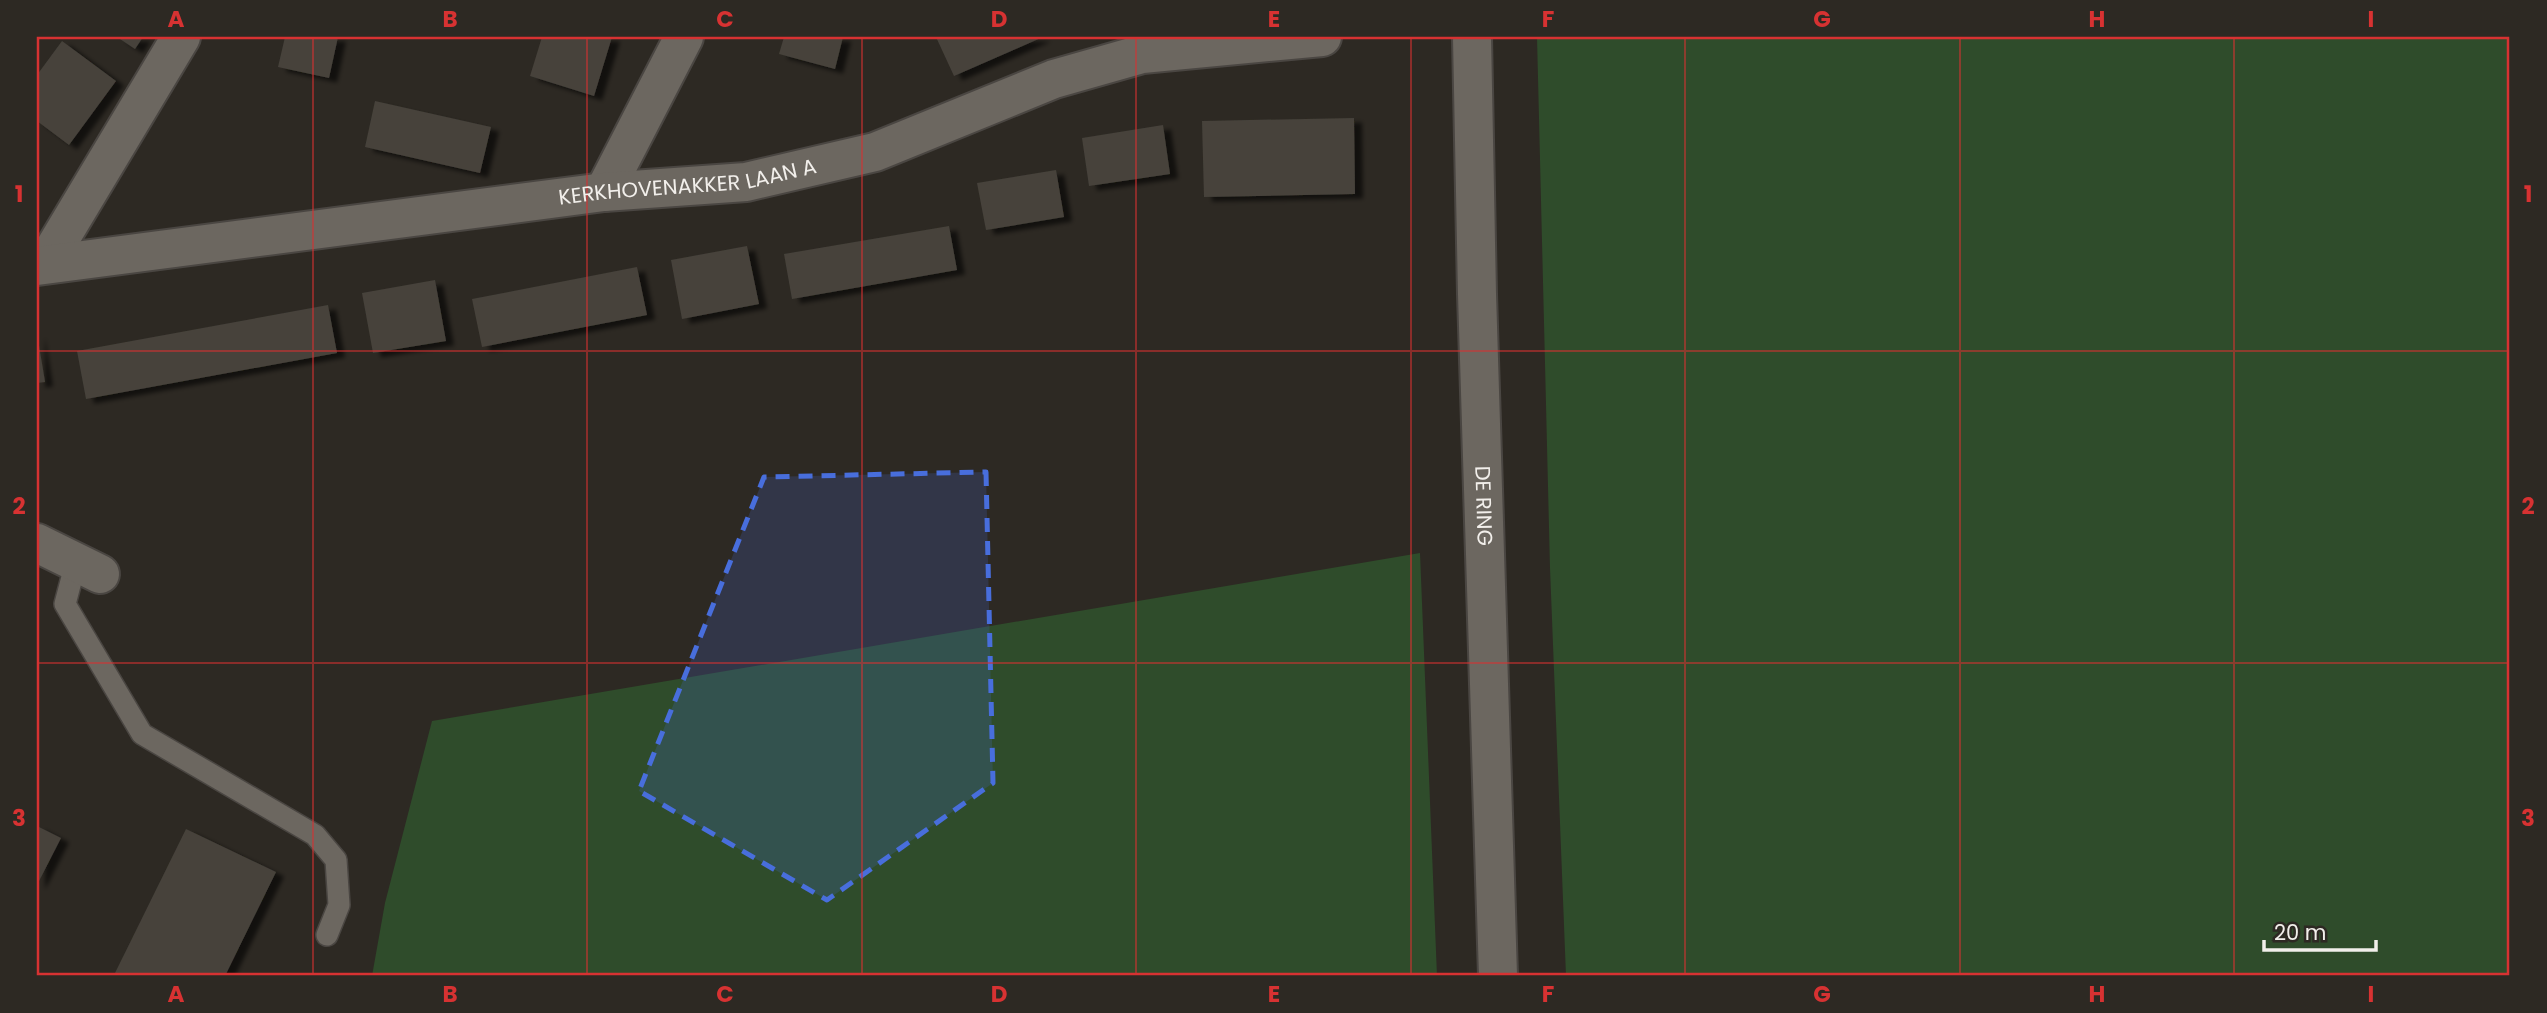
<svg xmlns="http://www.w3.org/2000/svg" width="2547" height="1013" viewBox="0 0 2547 1013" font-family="Poppins,sans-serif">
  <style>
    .green { fill: #2f4c2b }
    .building { fill: #46423b; filter: url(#shadow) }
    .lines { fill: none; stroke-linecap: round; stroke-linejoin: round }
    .service-casing { stroke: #4a4642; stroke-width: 24 }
    .minor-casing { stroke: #4a4642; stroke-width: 42 }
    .secondary-casing { stroke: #4a4642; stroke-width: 42 }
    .service { stroke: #6c6760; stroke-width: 21 }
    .minor { stroke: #6c6760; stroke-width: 38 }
    .secondary { stroke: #6c6760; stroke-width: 38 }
    .marked { fill: #486edc; fill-opacity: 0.2; stroke: #486edc; stroke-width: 5; stroke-dasharray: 14 9; stroke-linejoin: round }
    .grid { fill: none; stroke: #d73232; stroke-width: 2; stroke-opacity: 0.55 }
    .labels { text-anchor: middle; stroke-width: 6; stroke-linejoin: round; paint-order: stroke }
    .street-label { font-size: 21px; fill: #f2efeb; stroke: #2d2923 }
    .neatline { fill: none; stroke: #d73232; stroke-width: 2.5 }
    .grid-label { font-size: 23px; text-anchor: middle; font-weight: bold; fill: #d73232 }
  </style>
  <defs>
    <filter id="shadow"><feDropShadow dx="8" dy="4.5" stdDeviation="2" flood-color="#0009"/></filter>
  </defs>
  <rect width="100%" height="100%" fill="#2d2923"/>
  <!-- green -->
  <path class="green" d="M1537,37H2510V976H1566L1550,568Z
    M1420,553L1437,976H372L385,903L432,721Z"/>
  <!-- building -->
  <path class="building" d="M117,37H143L135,49Z
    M285,37H338L329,78L278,67Z
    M542,37H612L594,96L530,76Z
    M784,37H843L835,69L779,54Z
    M936,37H1043L954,76Z
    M62,41L116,81L69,145L37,121V75Z
    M375,101L491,127L480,173L365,147Z
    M1354,118L1355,194L1204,197L1202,121Z
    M1163,125L1170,174L1089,186L1082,138Z
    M1056,170L1064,217L986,230L977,183Z
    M949,226L957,270L792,299L784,254Z
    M747,246L759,304L682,319L671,260Z
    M637,267L647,315L482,347L472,299Z
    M435,280L446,341L373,353L362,293Z
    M328,305L337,353L86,399L77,351Z
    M37,333L45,382L37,383Z
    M37,826L61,838L37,885Z
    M186,829L276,872L225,976H121L115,973Z"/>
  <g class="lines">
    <!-- service casing -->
    <g class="service-casing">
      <path id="service" d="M76,562L65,604L142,734L315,835L336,860L339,905L327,935"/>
    </g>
    <!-- minor casing -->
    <g class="minor-casing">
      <g id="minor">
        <path d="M604,192L684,37"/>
        <path d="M45,264L181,37"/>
        <path id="s1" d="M37,266L604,192L746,182L875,152L1054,79L1142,54L1322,37"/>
        <path d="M37,543L100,574"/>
      </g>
    </g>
    <!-- secondary casing -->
    <g class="secondary-casing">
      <g id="secondary">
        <path id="s2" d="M1472,37L1477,294L1498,976"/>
      </g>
    </g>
    <!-- service -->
    <use href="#service" class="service"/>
    <!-- minor -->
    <use href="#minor" class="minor"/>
    <!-- secondary -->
    <use href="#secondary" class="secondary"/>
  </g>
  <!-- marked area -->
  <path class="marked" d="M986,472L993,783L827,900L639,791L764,477Z"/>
  <!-- grid -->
  <path class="grid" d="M313,37V976M587,37V976M862,37V976M1136,37V976M1411,37V976M1685,37V976M1960,37V976M2234,37V976M37,351H2510M37,663H2510"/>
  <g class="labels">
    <!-- street labels -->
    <g class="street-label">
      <text dy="7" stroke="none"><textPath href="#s1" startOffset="656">KERKHOVENAKKER LAAN A</textPath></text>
      <text dy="7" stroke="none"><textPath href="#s2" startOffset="469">DE RING</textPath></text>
    </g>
  </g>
  <!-- border -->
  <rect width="2547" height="1013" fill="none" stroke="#2d2923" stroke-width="77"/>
  <!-- scale -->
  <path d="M2264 940v10h112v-10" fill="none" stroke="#f2efeb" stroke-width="3.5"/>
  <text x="2274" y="940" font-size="21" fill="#f2efeb" stroke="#2d2923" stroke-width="5" paint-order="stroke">20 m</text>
  <rect x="38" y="38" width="2470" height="936" class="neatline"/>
  <g class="grid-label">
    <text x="176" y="27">A</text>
    <text x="450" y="27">B</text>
    <text x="725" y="27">C</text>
    <text x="999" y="27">D</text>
    <text x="1274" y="27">E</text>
    <text x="1548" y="27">F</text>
    <text x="1822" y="27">G</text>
    <text x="2097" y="27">H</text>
    <text x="2371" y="27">I</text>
    <text x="19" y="202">1</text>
    <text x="2528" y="202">1</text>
    <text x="19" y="514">2</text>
    <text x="2528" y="514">2</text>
    <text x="19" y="826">3</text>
    <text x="2528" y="826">3</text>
    <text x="176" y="1002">A</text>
    <text x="450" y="1002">B</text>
    <text x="725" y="1002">C</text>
    <text x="999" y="1002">D</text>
    <text x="1274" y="1002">E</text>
    <text x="1548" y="1002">F</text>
    <text x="1822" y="1002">G</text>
    <text x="2097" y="1002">H</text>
    <text x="2371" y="1002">I</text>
  </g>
</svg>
